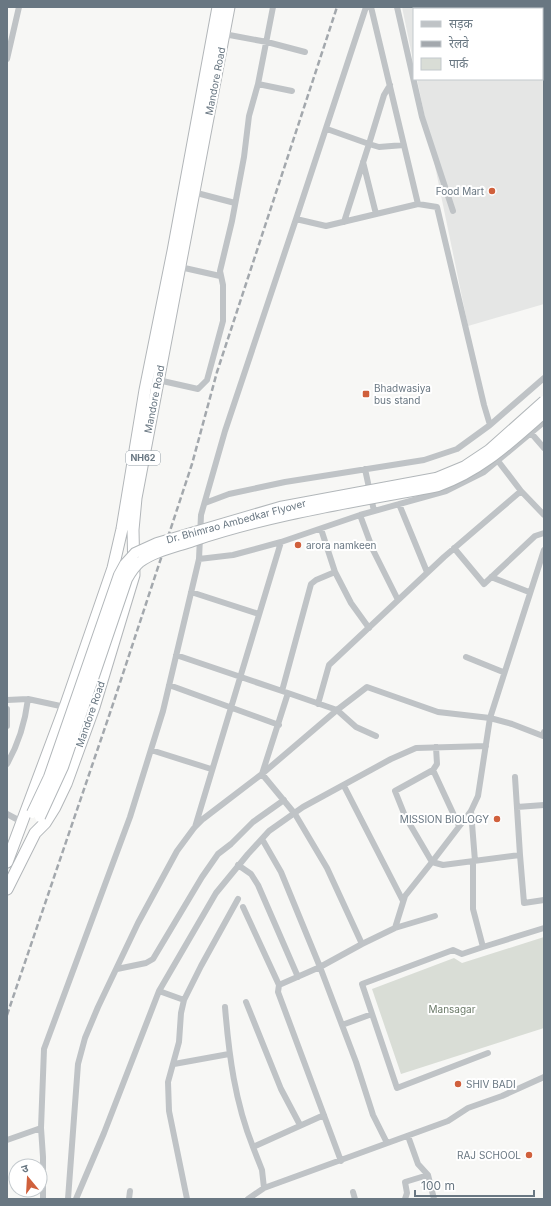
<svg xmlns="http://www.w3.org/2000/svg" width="551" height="1206" viewBox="0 0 551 1206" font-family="Inter,'Noto Sans Devanagari',sans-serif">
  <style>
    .built { fill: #e5e6e5 }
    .green { fill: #d9ddd6 }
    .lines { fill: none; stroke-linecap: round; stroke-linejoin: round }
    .trunk-casing { stroke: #b2b6b9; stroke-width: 13 }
    .minor { stroke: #bfc3c6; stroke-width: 6 }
    .trunk { stroke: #fff; stroke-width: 11 }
    .rail { stroke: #a3a8ad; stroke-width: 2.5; stroke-dasharray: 6 3; stroke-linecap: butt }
    .primary-bridge-casing { stroke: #b2b7ba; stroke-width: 12; stroke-linecap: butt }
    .primary-bridge { stroke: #fff; stroke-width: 10 }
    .poi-dot { fill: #d0603c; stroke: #fff; stroke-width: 1.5 }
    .labels { text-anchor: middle; stroke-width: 4; stroke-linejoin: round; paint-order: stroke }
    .shield { fill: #fff; stroke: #96a0a8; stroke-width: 1 }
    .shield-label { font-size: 9px; font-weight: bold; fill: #697782 }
    .street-label { font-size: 10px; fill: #697782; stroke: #fff }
    .poi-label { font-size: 10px; fill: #697782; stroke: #fff; text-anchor: end }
    .park-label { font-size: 10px; fill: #6b7a68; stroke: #fff }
  </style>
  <rect width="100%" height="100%" fill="#f7f7f5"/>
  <!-- built -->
  <path class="built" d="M402,7H544V304L468,326L417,79H542V9H414V65Z"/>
  <!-- green -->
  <path class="green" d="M544,937V1028L401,1074L372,989L454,958L462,963Z"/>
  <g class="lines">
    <!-- trunk casing -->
    <g class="trunk-casing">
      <path id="trunk" d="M7,862L65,707L113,568L122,529L145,390L173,251L218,7
        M7,889L35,833L45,823L55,807L66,784L94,707L134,575L133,530L136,498L229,7"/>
    </g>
    <!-- minor -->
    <path class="minor" d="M397,7L422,117L453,211
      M224,34L267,42L305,52
      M7,59L19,7
      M258,84L292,91
      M327,129L369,144L384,95L390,85
      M363,162L376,214
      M193,192L235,203
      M418,204L437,207L484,405L490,425
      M296,219L366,7
      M344,222L369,144L379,147L404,145
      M180,267L220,276
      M158,380L198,389L207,380L223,321V285L220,271L232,221L244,157L249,116L258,84L273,7
      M531,433L544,448
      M498,461L521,491
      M365,469L374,511
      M205,503L229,494L285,482L424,460L457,449L490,425L544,378
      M399,504L427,572
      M360,515L373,550L398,600
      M454,548L484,584L535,536L544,533
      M544,550L490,718L512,724L543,736L544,732
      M199,559L233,555L281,542L360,515L446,491L484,472L544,422
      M335,572L351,603L369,628
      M491,577L529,592
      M191,592L259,614
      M466,657L503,672
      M169,685L279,725
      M282,691L311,584L316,580L335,572L321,529
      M288,693L337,710L262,774L295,814L327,868L362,944L395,928L405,896L432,862L405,816L395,791L433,770
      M28,699L65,707
      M7,700L28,699C25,723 19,743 7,764
      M318,704L329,665L444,557L521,491L544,515
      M7,709V726
      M376,736L356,727L337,710L367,687L438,712L490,718L478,796L471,811L432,862L443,865L520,855L515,777
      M436,747L437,764L433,770L459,826
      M151,750L211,769
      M344,786L403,901
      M517,807L544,805
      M471,811L475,861
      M7,814L22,822
      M195,827L281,542
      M262,839L281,872L320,967L279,985L278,992L341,1161
      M520,855L524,903L544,900
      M473,861V909L483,947L544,928
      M238,865L251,874L258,885L298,977
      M243,907L279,985
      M395,928L435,916
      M362,944L320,967L356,1062L373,1115L387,1143
      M483,947L462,954L453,950L362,984L397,1088L488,1053
      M117,969L146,963L153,959L202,877L218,854L231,844L253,822L284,800
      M159,991L184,1000
      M246,1002L281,1089L300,1125
      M225,1007C229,1056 235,1102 253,1147
      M342,1025L372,1014
      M174,1064L229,1054
      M41,1128L43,1157V1199
      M408,1136L418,1164L428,1175L434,1199
      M7,1140L41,1128L44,1049L130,817L163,711L199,559L201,515L225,431L296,219L326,226L418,204L371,7
      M264,1188L262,1170L253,1147L324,1115
      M353,1192L355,1199
      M68,1199L78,1064L85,1038L98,1007L138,923L177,851L194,828L203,819L262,774L288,693L176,655
      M76,1199L104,1133L159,991L216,893L248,854L269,831L303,807L391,759L416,748L486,746
      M129,1199L130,1191
      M187,1199L169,1111L168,1082L179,1042L181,1013L184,1000L201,966L238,899
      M248,1199L264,1188L448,1121L468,1108L502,1096L544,1077
      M405,1199L407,1193L405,1182L428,1175"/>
    <!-- trunk -->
    <use href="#trunk" class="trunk"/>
    <!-- rail -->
    <path class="rail" d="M7,1015L111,710L192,464L217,372L337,7"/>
    <!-- primary-bridge casing -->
    <g class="primary-bridge-casing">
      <path id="primary-bridge" d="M32,813L49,777L119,575L125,564L135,553L157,543L280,507L436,478L465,466L489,450L544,401
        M40,817L63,767L127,579C131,572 134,567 140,562C155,551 176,547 193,541C273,514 356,502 438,486C481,471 511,442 544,413"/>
    </g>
    <!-- primary-bridge -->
    <use href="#primary-bridge" class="primary-bridge"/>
  </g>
  <!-- markers -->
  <g class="poi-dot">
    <circle cx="492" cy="191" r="4"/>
    <rect x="362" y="390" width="8" height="8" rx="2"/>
    <circle cx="298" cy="545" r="4"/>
    <circle cx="497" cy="819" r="4"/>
    <circle cx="458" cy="1084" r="4"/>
    <circle cx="529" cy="1155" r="4"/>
  </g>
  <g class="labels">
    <!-- shield labels -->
    <rect class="shield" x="126" y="451" width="34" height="14" rx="3"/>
    <g class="shield-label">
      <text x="143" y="461">NH62</text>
    </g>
    <!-- street labels -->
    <g class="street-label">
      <text transform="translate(215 81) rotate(-79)" y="4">Mandore Road</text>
      <text transform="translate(154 399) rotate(-79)" y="4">Mandore Road</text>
      <text transform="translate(236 521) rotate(-15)" y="4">Dr. Bhimrao Ambedkar Flyover</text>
      <text transform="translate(90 714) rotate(-71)" y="4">Mandore Road</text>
    </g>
    <!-- poi labels -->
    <g class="poi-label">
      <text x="484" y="195">Food Mart</text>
      <text x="374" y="392" text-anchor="start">Bhadwasiya<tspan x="374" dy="12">bus stand</tspan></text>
      <text x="306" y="549" text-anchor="start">arora namkeen</text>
      <text x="489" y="823">MISSION BIOLOGY</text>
      <text x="466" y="1088" text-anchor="start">SHIV BADI</text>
      <text x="521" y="1159">RAJ SCHOOL</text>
    </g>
    <!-- park labels -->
    <g class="park-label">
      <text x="452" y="1013">Mansagar</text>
    </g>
  </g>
  <!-- border -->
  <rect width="551" height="1206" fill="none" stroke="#697782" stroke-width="16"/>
  <!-- legend -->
  <rect x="413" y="8" width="130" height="72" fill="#ffffff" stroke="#c3c9cd"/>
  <rect x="421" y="21" width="20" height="6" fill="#bfc3c6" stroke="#c3c9cd"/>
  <text x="449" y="28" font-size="12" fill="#697782">सड़क</text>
  <rect x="421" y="41" width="20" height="6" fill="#a3a8ad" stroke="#c3c9cd"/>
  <text x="449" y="48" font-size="12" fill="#697782">रेलवे</text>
  <rect x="421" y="58" width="20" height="12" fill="#d9ddd6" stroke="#c3c9cd"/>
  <text x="449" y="68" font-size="12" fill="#697782">पार्क</text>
  <!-- north arrow -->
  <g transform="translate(28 1178) rotate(342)"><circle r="19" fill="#ffffff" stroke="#c3c9cd"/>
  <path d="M0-3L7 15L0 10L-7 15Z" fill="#d0603c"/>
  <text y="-6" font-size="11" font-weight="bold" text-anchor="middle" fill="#697782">उ</text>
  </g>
  <!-- scale -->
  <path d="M415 1190v6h119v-6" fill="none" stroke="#697782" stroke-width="2"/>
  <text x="421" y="1190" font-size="12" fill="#697782" stroke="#ffffff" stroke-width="3" paint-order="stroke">100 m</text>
</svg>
